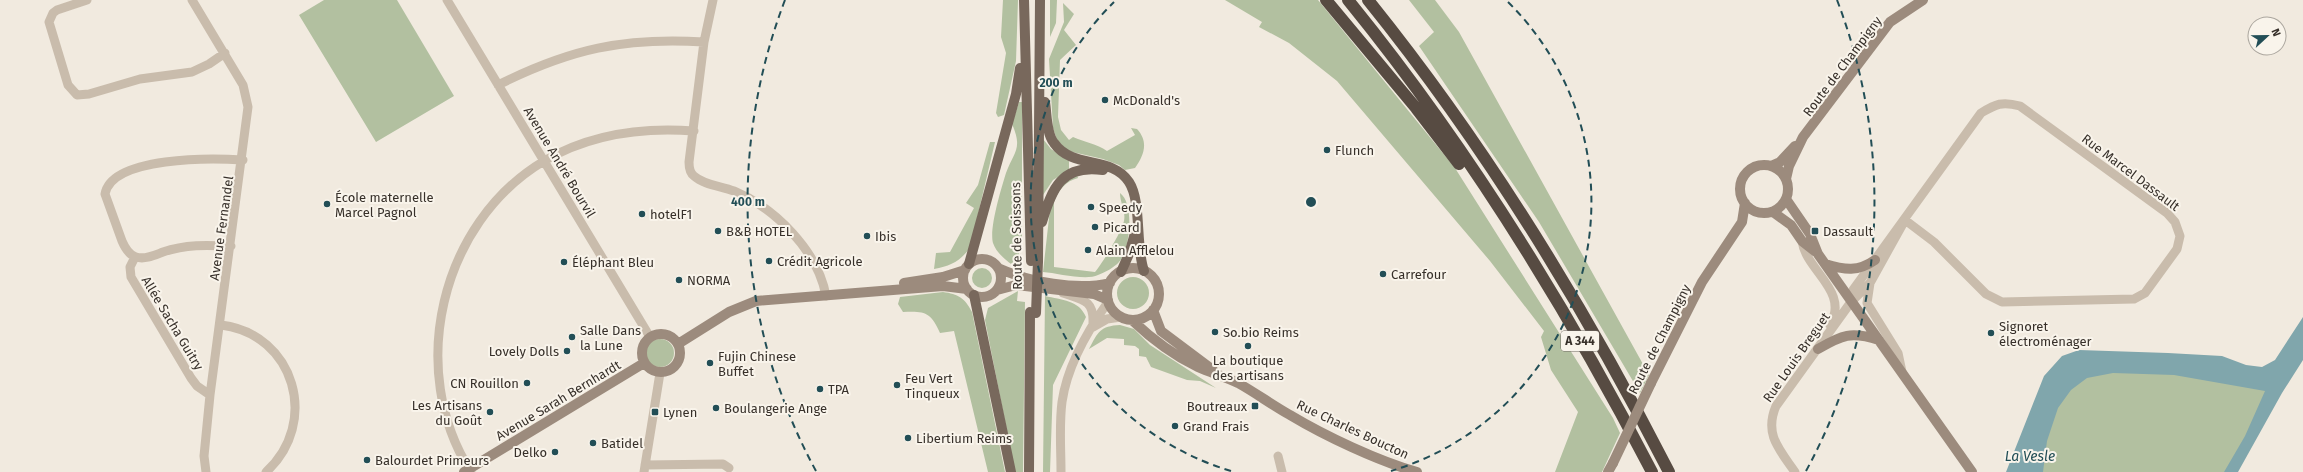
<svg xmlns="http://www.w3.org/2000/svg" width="2303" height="472" viewBox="0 0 2303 472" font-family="'Fira Sans',sans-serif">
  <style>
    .green { fill: #b2c0a0 }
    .water { fill: #80a6ac }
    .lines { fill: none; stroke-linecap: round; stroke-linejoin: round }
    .street { stroke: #c9bcac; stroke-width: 9 }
    .secondary { stroke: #9c8b7d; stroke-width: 10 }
    .primary { stroke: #78685c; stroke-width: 10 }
    .highway { stroke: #574b42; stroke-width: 12 }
    .secondary-bridge { stroke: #9c8b7d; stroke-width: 10 }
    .primary-bridge { stroke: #78685c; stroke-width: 10 }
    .ring { fill: none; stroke: #224e56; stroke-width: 2; stroke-dasharray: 7 5 }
    .poi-dot { fill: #224e56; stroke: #f9f4eb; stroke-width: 1.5 }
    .labels { text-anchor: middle; stroke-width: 4; stroke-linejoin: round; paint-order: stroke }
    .shield { fill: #f9f4eb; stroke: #716b64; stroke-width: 1 }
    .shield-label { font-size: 12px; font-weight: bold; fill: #37302a }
    .street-label { font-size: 13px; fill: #37302a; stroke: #f9f4eb }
    .poi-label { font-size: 13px; fill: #37302a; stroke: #f9f4eb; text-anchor: start }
    .water-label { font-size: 14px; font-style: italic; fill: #224e56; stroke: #f9f4eb }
    .centre { fill: #224e56; stroke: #f9f4eb; stroke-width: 2 }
    .ring-label { font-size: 12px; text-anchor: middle; font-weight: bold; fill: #224e56; stroke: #f9f4eb; stroke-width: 4; stroke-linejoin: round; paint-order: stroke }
  </style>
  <rect width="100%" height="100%" fill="#f1eadf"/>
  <!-- green -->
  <path class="green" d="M324,0H397L454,96L376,142L299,15Z
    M1003,0H1018L1016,61L1004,115L998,117L996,113L1006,53L1001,37Z
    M1050,0H1057L1056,23L1050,37Z
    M1225,0H1318L1455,168L1613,418L1620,433L1602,472H1555L1578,412L1551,370L1541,337L1544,331L1490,261L1337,81L1289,43L1259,27L1262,22Z
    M1409,0H1435L1459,32L1649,375L1640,393L1539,222L1419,46L1434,32Z
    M1063,3L1074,14L1064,30L1076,45L1060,60L1058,117L1061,130L1069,140L1073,137C1084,142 1097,144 1107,151L1135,135L1131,128L1137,129C1149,142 1144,155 1135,168L1125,170L1119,165L1103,159L1068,151L1057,140L1053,128L1049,59L1064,22Z
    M1019,102H1022V247L1019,248V270C1010,263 997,255 993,243C989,229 1001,189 1006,173C1014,151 1023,149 1012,124Z
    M1043,139L1051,149L1069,161V170L1053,180L1043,195Z
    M990,142H995L970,248C960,261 951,266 934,269L936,253L950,252L974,208L966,203L978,185Z
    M1077,175L1078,178C1066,181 1058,190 1054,202V267L1095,272C1102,264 1122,231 1124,221C1126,211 1120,203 1120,193C1135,204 1130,250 1119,262C1115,267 1104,273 1098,275C1086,281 1057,273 1043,272L1051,200L1062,183Z
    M972 278a10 10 0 1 1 20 0a10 10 0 1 1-20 0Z
    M1117 293a16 16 0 1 1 32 0a16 16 0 1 1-32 0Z
    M1018,291L1017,301L1025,302L1023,472H1015L985,320L988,308Z
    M943,292C958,294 965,298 972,312L1005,472H988L954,331L940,333C931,312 925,311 903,312L898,304L900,297Z
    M1045,296C1062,300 1079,300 1086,317L1053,385L1050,472H1043Z
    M1120,325L1134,329L1150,345L1216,388L1200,381L1187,380L1151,367L1146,357L1139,356V349L1135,346L1124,345V339L1107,338L1089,349C1098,332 1100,326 1120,325Z
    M646 353a14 14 0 1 1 28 0a14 14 0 1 1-28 0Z
    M2073,358L2270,371L2277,395L2229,472H2015Z"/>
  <!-- water -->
  <path class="water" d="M2303,317V360L2282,393L2238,472H2224L2245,436L2265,391L2174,375L2113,373L2087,378L2071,390L2058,408L2047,441L2043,472H2006L2044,376L2062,356L2079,350L2168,353L2222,356L2246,365L2262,367L2275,360Z"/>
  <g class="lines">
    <!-- street -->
    <path class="street" d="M87,0L57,10L53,13L49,22L68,85L77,95L89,94L140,79L192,72L209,64L225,53
      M192,0L243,85L248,107L210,395L204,456L206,472
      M447,0L650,337
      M713,0L704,42L689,162C689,167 690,173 694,176C704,185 721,186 734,191C775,208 818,251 826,296
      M498,85C570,49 624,37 704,42
      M1802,241C1806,271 1850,291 1830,325
      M231,246C207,245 186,244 163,252C155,255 145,260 136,257C129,255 125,248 122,241L105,194C112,156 213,158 243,160
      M135,257L130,267L131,277L191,378L197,386L210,395
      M1870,283L1867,303L1898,353L1902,372
      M1063,293C1083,300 1094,300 1093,323
      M221,325C295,334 320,423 266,472
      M1093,327L1107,319L1121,317
      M1278,456L1282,472
      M645,465L723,464L729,468
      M471,472C406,371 440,223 544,161C590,134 641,127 694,131
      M644,472L660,373
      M1061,472C1061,449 1059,425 1062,402C1067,367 1088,330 1108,302
      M1795,472C1779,449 1764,434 1776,406L1851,302L1870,283L1905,220L1934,242L1986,294L2002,302L2134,299L2145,293L2177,249L2180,236L2175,222L2167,213L2020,106C2002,101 1996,104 1981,113L1853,290L1851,302"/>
    <!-- secondary -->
    <path class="secondary" d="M1740 189a24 24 0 1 1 48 0a24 24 0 1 1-48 0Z
      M1771,166L1780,162L1795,146
      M1786,179L1789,166L1803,137L1890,22L1923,0
      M1786,199L1810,234L1818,254L1972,472
      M1773,212L1791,225L1802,241L1816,252
      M963 278a19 19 0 1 1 38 0a19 19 0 1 1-38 0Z
      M1825,264C1845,270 1858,272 1875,260
      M998,268C1029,282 1077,291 1110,283
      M1107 294a26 26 0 1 1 52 0a26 26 0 1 1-52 0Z
      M904,283L943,277L965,270
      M997,290L1016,285L1094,294L1108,300
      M1153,310L1161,331L1213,370
      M1132,320C1152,339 1173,355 1198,367C1211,373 1224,376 1238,383C1256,393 1272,405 1290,415C1325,436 1378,461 1417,472
      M642 353a19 19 0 1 1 38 0a19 19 0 1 1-38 0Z
      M678,344L729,312L756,301L943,286L967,289
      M1818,349C1842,335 1851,331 1879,340
      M1651,383L1702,282L1742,222L1745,203
      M464,472L644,363
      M1608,472L1613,463"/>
    <!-- primary -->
    <path class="primary" d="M1024,0L1031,261
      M1045,102C1047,114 1046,133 1054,143C1073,170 1111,155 1129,182C1142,202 1135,245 1144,271
      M1042,222C1052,188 1062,164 1103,170
      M1038,261L1040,0
      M969,264L1016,94L1020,68
      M1121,272L1129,254L1135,233
      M974,295L1011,472
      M1029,472L1030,312"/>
    <!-- highway -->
    <path class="highway" d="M1326,0L1416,108L1459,164
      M1348,0C1466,145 1566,306 1652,472
      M1368,0C1485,145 1584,306 1669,472"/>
    <!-- secondary-bridge -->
    <path class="secondary-bridge" d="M1613,463L1651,383"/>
    <!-- primary-bridge -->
    <path class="primary-bridge" d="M1036,313L1038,261"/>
  </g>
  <!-- distance rings -->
  <g class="ring">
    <path d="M1231 471A281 281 0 0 1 1114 2M1508 2A281 281 0 0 1 1391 471"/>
    <path d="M816 471A563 563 0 0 1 785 0M1837 0A563 563 0 0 1 1806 471"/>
  </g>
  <!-- markers -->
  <g class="poi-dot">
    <circle cx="1105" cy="100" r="4"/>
    <circle cx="1327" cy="150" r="4"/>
    <circle cx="327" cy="204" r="4"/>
    <circle cx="1091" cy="207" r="4"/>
    <circle cx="642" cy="214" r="4"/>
    <circle cx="1095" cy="227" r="4"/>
    <circle cx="718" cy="231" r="4"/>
    <rect x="1811" y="227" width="8" height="8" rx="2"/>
    <circle cx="867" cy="236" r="4"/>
    <circle cx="1088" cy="250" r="4"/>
    <circle cx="769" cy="261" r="4"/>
    <circle cx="564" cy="262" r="4"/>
    <circle cx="1383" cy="274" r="4"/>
    <circle cx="679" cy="280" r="4"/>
    <circle cx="1215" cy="332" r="4"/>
    <circle cx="1991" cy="333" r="4"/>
    <circle cx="572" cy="337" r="4"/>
    <circle cx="1248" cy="346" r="4"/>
    <circle cx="567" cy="351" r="4"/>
    <circle cx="710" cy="363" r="4"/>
    <circle cx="527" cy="383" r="4"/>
    <circle cx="897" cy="385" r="4"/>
    <circle cx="820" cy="389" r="4"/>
    <rect x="1251" y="402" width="8" height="8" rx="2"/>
    <circle cx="716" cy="408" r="4"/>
    <circle cx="490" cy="412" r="4"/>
    <rect x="651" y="408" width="8" height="8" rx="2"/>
    <circle cx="1175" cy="426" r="4"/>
    <circle cx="908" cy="438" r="4"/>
    <circle cx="593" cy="443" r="4"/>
    <circle cx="555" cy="452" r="4"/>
    <circle cx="367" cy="460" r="4"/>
  </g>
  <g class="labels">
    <!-- shield labels -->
    <rect class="shield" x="1561" y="331" width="38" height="20" rx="3"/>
    <g class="shield-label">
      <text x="1580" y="345">A 344</text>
    </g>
    <!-- street labels -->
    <g class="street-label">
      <text transform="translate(1842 66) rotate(-53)" y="5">Route de Champigny</text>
      <text transform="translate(560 162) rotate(59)" y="5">Avenue André Bourvil</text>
      <text transform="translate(2131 172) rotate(37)" y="5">Rue Marcel Dassault</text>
      <text transform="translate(221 228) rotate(-82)" y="5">Avenue Fernandel</text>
      <text transform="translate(1016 236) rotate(-91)" y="5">Route de Soissons</text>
      <text transform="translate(173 323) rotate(59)" y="5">Allée Sacha Guitry</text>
      <text transform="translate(1659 339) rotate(-63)" y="5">Route de Champigny</text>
      <text transform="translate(1796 357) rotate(-55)" y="5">Rue Louis Breguet</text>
      <text transform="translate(558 400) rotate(-31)" y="5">Avenue Sarah Bernhardt</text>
      <text transform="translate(1353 429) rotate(25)" y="5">Rue Charles Boucton</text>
    </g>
    <!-- poi labels -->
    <g class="poi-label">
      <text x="1113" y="105">McDonald's</text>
      <text x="1335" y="155">Flunch</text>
      <text x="335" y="202">École maternelle<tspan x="335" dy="15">Marcel Pagnol</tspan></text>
      <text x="1099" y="212">Speedy</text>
      <text x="650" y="219">hotelF1</text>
      <text x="1103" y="232">Picard</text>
      <text x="726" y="236">B&amp;B HOTEL</text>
      <text x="1823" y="236">Dassault</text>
      <text x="875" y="241">Ibis</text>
      <text x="1096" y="255">Alain Afflelou</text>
      <text x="777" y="266">Crédit Agricole</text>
      <text x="572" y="267">Éléphant Bleu</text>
      <text x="1391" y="279">Carrefour</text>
      <text x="687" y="285">NORMA</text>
      <text x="1999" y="331">Signoret<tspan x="1999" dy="15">électroménager</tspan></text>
      <text x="580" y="335">Salle Dans<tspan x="580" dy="15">la Lune</tspan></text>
      <text x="1223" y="337">So.bio Reims</text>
      <text x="559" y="356" text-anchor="end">Lovely Dolls</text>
      <text x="718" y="361">Fujin Chinese<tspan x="718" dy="15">Buffet</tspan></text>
      <text x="1248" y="365" text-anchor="middle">La boutique<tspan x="1248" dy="15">des artisans</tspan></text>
      <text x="905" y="383">Feu Vert<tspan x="905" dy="15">Tinqueux</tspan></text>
      <text x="519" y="388" text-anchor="end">CN Rouillon</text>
      <text x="828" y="394">TPA</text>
      <text x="482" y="410" text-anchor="end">Les Artisans<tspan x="482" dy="15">du Goût</tspan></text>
      <text x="1247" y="411" text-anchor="end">Boutreaux</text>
      <text x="724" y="413">Boulangerie Ange</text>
      <text x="663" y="417">Lynen</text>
      <text x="1183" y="431">Grand Frais</text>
      <text x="916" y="443">Libertium Reims</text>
      <text x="601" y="448">Batidel</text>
      <text x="547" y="457" text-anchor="end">Delko</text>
      <text x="375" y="465">Balourdet Primeurs</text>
    </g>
    <!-- water labels -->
    <g class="water-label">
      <text x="2030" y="461">La Vesle</text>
    </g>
  </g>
  <circle cx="1311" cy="202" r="6" class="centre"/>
  <g class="ring-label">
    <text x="1056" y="87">200 m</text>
    <text x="748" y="206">400 m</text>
  </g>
  <!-- north arrow -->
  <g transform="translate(2267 36) rotate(68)"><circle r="19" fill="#f9f4eb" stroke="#aba69e"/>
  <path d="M0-3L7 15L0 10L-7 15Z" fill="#224e56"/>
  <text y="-6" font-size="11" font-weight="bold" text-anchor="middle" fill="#37302a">N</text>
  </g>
</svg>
